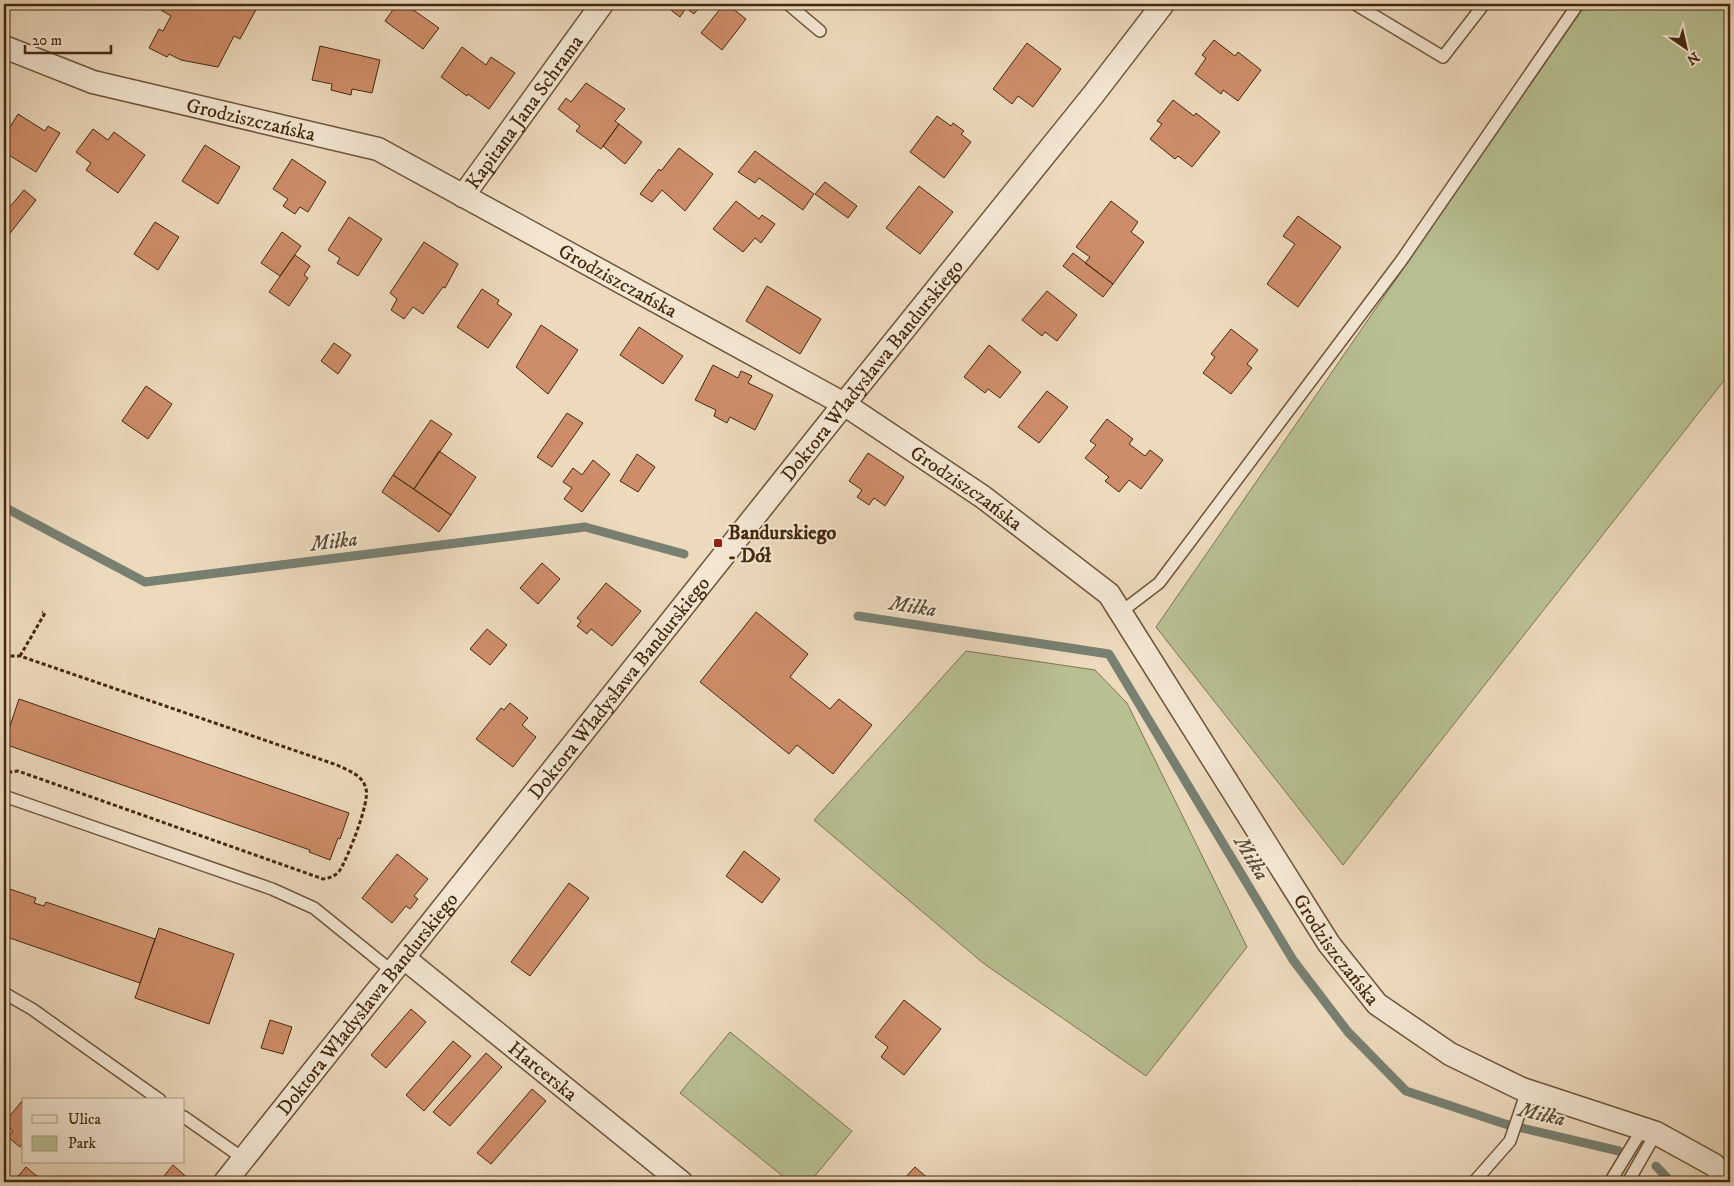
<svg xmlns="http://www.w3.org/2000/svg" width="1734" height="1186" viewBox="0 0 1734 1186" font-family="'IM FELL DW Pica',serif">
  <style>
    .green { fill: #b8c092; stroke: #7e7450 }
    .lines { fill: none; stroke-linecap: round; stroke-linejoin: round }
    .stream { stroke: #788072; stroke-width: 9 }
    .building { fill: #ce8d6a; stroke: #45290d }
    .lane-casing { stroke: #6f5539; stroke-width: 14 }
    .street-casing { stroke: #6f5539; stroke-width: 25 }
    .path { stroke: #45290d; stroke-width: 3; stroke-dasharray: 4 2.5; stroke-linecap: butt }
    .lane { stroke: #f3e7d4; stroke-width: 11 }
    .street { stroke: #f3e7d4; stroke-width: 22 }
    .poi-dot { fill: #8f2418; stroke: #f3e7d4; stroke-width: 2 }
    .labels { text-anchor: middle; stroke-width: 4; stroke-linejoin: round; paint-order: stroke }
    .street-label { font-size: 20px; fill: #45290d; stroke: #f3e7d4 }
    .poi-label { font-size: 20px; font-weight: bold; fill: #45290d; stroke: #f3e7d4; text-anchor: start }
    .water-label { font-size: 21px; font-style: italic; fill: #5a4d37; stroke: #f3e7d4 }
  </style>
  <rect width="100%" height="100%" fill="#eddabd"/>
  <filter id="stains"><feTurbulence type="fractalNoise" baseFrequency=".004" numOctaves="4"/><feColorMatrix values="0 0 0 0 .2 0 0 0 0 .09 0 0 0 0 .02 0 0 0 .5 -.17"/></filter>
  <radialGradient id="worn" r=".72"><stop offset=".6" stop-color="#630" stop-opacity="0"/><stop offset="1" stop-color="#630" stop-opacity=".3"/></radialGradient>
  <!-- green -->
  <path class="green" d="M1586,4H1730V373L1343,865L1156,627Z
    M966,651L1095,670L1127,703L1247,947L1146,1076L983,963L814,820Z
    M730,1032L852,1131L810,1182H790L680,1093Z"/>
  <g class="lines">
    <!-- stream -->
    <path class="stream" d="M4,507L145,582L585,527L684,554
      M858,616L1109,654L1293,960L1348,1032L1406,1091L1505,1124L1619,1151
      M1656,1166L1671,1182"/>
  </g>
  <!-- building -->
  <path class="building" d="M164,4H259L240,39L234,36L218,67L181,60L169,54L167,57L149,48L159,29L163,31L171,16L161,10Z
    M397,4H405L439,28L423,49L385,21Z
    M663,4H702L694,14L686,8L680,17Z
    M724,4H727L746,19L722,50L701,33Z
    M1214,40L1235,56L1238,52L1261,70L1238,101L1223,90L1221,94L1195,74L1206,58L1202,55Z
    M1027,43L1061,69L1033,107L1018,96L1012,104L993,89Z
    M320,46L380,60L372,93L352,89L351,95L331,90L332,84L312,80Z
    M462,47L486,65L491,57L515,73L489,109L468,94L467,96L441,77Z
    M586,83L625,109L615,121L619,124L601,149L576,131L580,126L558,109L566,98L571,102Z
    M1173,100L1194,116L1196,113L1220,132L1192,167L1178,156L1175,159L1150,139L1162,124L1157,121Z
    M18,114L45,131L48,126L60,133L36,172L4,152V137Z
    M937,116L951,126L953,123L964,131L961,134L971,142L944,178L910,152Z
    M619,124L642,142L625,164L603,146Z
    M93,129L108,140L114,132L145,155L118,193L86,170L91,163L76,152Z
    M205,145L240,167L218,204L182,181Z
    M679,148L713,174L685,211L662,190L652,202L640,194L659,169L661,171Z
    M755,151L814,194L803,210L759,178L755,183L738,172Z
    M292,159L326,182L308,212L300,207L295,214L283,206L288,199L273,189Z
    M825,182L857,206L848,218L815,194Z
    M919,186L953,212L920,254L886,228Z
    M24,190L36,200L4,241V214Z
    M736,201L759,219L762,215L775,224L761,243L755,238L743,252L713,229Z
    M1111,201L1138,222L1131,232L1144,242L1113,284L1085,263L1090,257L1076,247Z
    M1298,216L1341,247L1298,307L1267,284L1295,244L1283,236Z
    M349,217L382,239L358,276L337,263L340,258L328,250Z
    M155,222L179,237L158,270L134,254Z
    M282,232L301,246L280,276L261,263Z
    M424,242L458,264L445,288L443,287L423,314L413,307L404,319L391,310L397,299L390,293Z
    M1073,253L1113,284L1103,297L1063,266Z
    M295,255L310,266L304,275L308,278L289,306L269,292Z
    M767,286L821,319L800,354L746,321Z
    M482,289L499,300L497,304L512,314L488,348L457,327Z
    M1047,291L1077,315L1057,341L1045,332L1042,336L1022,320Z
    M541,325L578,350L548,394L516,367Z
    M639,327L683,356L663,384L620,355Z
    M1231,329L1258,350L1247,364L1252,368L1231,394L1203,373L1215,357L1211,354Z
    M334,343L351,355L338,374L321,361Z
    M989,345L1021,372L1000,398L988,389L985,393L964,377Z
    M713,365L738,378L741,371L752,376L748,383L773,395L755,430L730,417L727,423L714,416L716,410L695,400Z
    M146,386L172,404L148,439L122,421Z
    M1047,391L1068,407L1039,443L1018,427Z
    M567,413L583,423L552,467L537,457Z
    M1107,419L1133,439L1129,444L1145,456L1150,450L1163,460L1141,489L1129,480L1119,492L1105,481L1109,477L1085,458L1096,445L1090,441Z
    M431,420L452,434L414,489L393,475Z
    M439,451L476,477L451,515L414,489Z
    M868,453L904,477L885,506L874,498L869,505L857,497L862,490L849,481Z
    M637,454L655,467L638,492L620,481Z
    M593,460L610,474L582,512L564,499L572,488L563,482L573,468L582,475Z
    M393,475L451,515L439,532L382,492Z
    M542,563L560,579L538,604L520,588Z
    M606,583L641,611L612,646L591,629L587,634L577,626L581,621L577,618Z
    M756,612L808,654L790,677L830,709L839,699L872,725L833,774L797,745L789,754L700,682Z
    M487,629L507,645L490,665L470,649Z
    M19,699L349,813L340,839L338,838L330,860L309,852L310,850L4,744Z
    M510,703L528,718L522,725L536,737L513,767L476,739L501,708L504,710Z
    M744,851L780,879L762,903L726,876Z
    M397,854L428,879L414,896L418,899L410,909L406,906L392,923L362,898Z
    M569,883L589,898L530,976L511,962Z
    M4,887L36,898L34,903L44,906L46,902L155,939L140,983L4,936Z
    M159,928L234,954L209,1024L135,998Z
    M904,1000L941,1029L904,1075L881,1057L888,1047L875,1037Z
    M411,1009L426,1022L386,1068L371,1055Z
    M270,1020L292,1027L283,1054L261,1048Z
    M453,1041L471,1056L424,1111L406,1095Z
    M486,1053L502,1067L450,1126L433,1112Z
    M532,1089L546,1101L491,1164L477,1153Z
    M22,1101L24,1142L20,1147L8,1137L13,1131L4,1123Z
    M173,1165L191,1181L190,1182H159Z
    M26,1167L44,1182H13Z
    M915,1167L932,1182H901Z"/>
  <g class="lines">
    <!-- lane casing -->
    <g class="lane-casing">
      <path id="lane" d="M788,4L820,31
        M1355,4L1443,57L1484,4
        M1121,612L1159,583L1401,261L1578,4
        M4,796L272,889L314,908L393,972
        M4,993L32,1009L160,1100
        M184,1117L244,1159
        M1474,1182L1510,1141L1527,1091
        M1610,1182L1643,1128
        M1628,1182L1656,1133"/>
    </g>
    <!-- street casing -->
    <g class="street-casing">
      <g id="street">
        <path id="s1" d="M4,47L93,82L378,149L844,404L983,497L1109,594L1329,944L1377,1004L1450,1054L1522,1089L1656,1133L1714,1165L1730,1182"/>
        <path id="s2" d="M463,196L602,4"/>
        <path id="s3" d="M404,958L681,1182"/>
        <path id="s4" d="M225,1182L844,404L1093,95L1163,4"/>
      </g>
    </g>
    <!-- path -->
    <path class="path" d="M4,656H20L337,765C349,771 363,775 366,789C370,802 348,857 340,870C336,876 330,878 323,879L18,771L4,773
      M20,656L45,613L42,612"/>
    <!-- lane -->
    <use href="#lane" class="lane"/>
    <!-- street -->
    <use href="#street" class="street"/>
  </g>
  <!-- markers -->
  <rect class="poi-dot" x="713" y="538" width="10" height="10" rx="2.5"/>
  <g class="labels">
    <!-- street labels -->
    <g class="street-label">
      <text dy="7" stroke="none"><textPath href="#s2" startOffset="104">Kapitana Jana Schrama</textPath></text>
      <text dy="7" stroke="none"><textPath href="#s1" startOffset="258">Grodziszczańska</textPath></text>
      <text dy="7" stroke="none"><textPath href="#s1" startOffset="662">Grodziszczańska</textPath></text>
      <text dy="7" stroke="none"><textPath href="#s4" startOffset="1038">Doktora Władysława Bandurskiego</textPath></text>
      <text dy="7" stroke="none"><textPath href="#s1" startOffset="1068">Grodziszczańska</textPath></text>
      <text dy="7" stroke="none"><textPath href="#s4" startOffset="632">Doktora Władysława Bandurskiego</textPath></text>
      <text dy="7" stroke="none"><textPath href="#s1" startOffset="1668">Grodziszczańska</textPath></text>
      <text dy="7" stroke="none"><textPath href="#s4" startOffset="228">Doktora Władysława Bandurskiego</textPath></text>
      <text dy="7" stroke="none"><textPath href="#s3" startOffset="179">Harcerska</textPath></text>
    </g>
    <!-- poi labels -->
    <g class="poi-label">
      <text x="728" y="539">Bandurskiego<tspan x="728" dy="23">- Dół</tspan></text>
    </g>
    <!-- water labels -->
    <g class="water-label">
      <text transform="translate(334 541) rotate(-7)" y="7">Miłka</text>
      <text transform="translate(913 606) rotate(9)" y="7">Miłka</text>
      <text transform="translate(1252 858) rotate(59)" y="7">Miłka</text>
      <text transform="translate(1542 1114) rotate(13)" y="7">Miłka</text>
    </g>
  </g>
  <!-- margin -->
  <rect width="1734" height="1186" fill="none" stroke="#eddabd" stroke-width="20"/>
  <rect x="5" y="5" width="1724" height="1176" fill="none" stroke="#45290d" stroke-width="2.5"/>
  <rect x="10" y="10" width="1714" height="1166" fill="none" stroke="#45290d"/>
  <!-- legend -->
  <rect x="22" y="1098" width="162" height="65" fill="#f3e7d4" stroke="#ad9b84"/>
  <rect x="32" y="1115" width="25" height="8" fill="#f3e7d4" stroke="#ad9b84"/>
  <text x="68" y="1124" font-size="15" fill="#45290d">Ulica</text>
  <rect x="32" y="1136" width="25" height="15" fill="#b8c092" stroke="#ad9b84"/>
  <text x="68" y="1148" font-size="15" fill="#45290d">Park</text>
  <!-- north arrow -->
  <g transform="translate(1686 48) rotate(146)" stroke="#f3e7d4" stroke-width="4" paint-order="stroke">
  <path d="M0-4L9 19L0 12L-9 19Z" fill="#45290d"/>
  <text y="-8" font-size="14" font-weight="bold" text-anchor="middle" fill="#45290d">N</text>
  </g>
  <!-- scale -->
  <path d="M25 45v8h86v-8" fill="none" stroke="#45290d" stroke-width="2.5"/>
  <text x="32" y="45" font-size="15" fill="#45290d" stroke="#f3e7d4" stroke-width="4" paint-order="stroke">20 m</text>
  <rect width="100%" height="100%" filter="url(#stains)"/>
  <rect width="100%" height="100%" fill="url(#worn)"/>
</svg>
